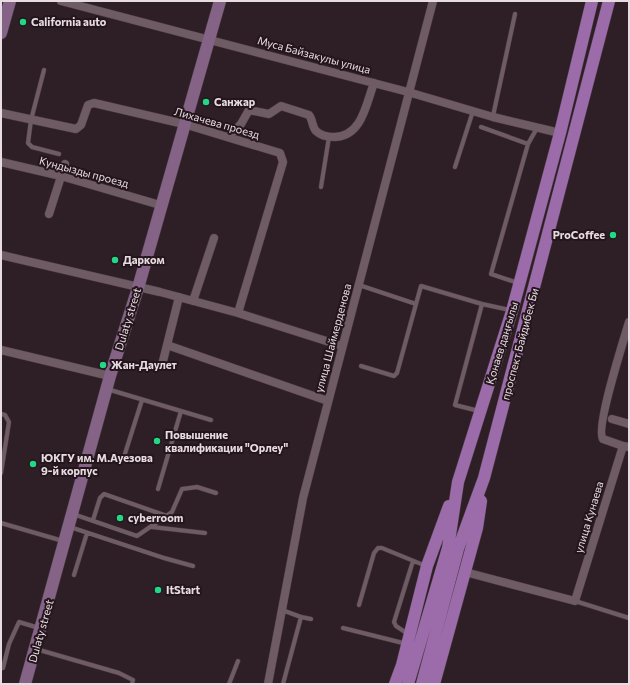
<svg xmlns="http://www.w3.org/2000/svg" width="630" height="685" viewBox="0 0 630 685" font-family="Commissioner,sans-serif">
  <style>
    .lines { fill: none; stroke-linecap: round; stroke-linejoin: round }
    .lane-casing { stroke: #483b41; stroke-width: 5 }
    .street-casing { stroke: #483b41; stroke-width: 9 }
    .secondary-casing { stroke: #483b41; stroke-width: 13 }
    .primary-casing { stroke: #483b41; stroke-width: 13 }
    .lane { stroke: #6e5b64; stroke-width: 4 }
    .street { stroke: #6e5b64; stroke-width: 8 }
    .secondary { stroke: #846387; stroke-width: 12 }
    .primary { stroke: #9b6baa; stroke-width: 12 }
    .poi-dot { fill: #22d887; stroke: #24151c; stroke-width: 1.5 }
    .labels { text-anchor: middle; stroke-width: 4; stroke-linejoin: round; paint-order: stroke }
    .poi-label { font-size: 11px; font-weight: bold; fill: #e7dce1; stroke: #24151c; text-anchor: start }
    .street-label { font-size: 11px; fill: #e7dce1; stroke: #24151c }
  </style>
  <rect width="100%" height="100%" fill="#2e1e26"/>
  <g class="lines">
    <!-- lane casing -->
    <g class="lane-casing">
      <path id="lane" d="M44,70L31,120L28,143L32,147L59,154
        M493,116L515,14
        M481,127L528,144
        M455,167L473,111
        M321,187L329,137
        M518,283L491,274L528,144L537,128
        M359,285L416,304L421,286L482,304
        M361,366L394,376L397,373L416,304
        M107,389L211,420
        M479,411L455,405L482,304L510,310
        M1,414L5,415L9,422L1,473
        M123,460L142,400
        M158,489L181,411
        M73,514L137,536L172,512L182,489L197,487L216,493
        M93,520L100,498L104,494L167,516
        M1,523L63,541
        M70,527L164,558L193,566
        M152,527L205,533
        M74,575L87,533
        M575,601L629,618
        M359,605L374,553L378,548H382L426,566
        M282,610L301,617L283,684
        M301,617L311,619
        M343,628L407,644
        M408,634L396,626L394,622L413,561
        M36,649L119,673L133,680L132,684
        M1,668H3L9,644L19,622L39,628
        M229,684L238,661"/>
    </g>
    <!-- street casing -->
    <g class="street-casing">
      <path id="street" d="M61,1L408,92L493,117L560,133
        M1,113L76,129L81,125L88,105L94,103L184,124L280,153L283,162L238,313
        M228,137L241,124L249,110L269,114L281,106L309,115C313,120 312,127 316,131C321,136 328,137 334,137C362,137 366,104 374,83
        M1,162L61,176L160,205
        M49,214L65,164
        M1,255L160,292L238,313L342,346
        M193,301L214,238
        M167,345L328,401
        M1,350L110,376
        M163,361L179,297
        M612,419L629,424
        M623,446L603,439C595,430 624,339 629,322
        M465,572L575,601L623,446L629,447
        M268,684L303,498L433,1"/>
    </g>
    <!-- secondary casing -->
    <g class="secondary-casing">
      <path id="secondary" d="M1,33L10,1
        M25,684L110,376L138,288L220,1"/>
    </g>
    <!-- primary casing -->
    <g class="primary-casing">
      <path id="primary" d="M395,684L402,665L427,566L449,506
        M408,684L448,548L458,482L512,311L560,133L592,1
        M422,684L458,549L484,478L609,1
        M434,684L477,528L481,501"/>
    </g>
    <!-- lane -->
    <use href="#lane" class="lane"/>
    <!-- street -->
    <use href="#street" class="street"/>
    <!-- secondary -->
    <use href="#secondary" class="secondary"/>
    <!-- primary -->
    <use href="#primary" class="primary"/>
  </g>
  <!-- markers -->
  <g class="poi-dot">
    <circle cx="23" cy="22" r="4"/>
    <circle cx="206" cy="102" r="4"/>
    <circle cx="613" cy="235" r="4"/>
    <circle cx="115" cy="260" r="4"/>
    <circle cx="103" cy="365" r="4"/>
    <circle cx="157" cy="441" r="4"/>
    <circle cx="33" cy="464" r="4"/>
    <circle cx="120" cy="518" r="4"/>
    <circle cx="158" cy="590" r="4"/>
  </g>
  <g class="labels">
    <!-- poi labels -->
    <g class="poi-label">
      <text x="31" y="26">California auto</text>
      <text x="214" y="106">Санжар</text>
      <text x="605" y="239" text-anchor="end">ProCoffee</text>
      <text x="123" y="264">Дарком</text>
      <text x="111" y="369">Жан-Даулет</text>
      <text x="165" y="439">Повышение<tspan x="165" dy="13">квалификации "Орлеу"</tspan></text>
      <text x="41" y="462">ЮКГУ им. М.Ауезова<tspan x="41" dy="13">9-й корпус</tspan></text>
      <text x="128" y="522">cyberroom</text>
      <text x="166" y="594">ItStart</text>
    </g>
    <!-- street labels -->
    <g class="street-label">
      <text transform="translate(314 55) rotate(15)" y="4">Муса Байзакулы улица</text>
      <text transform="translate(217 123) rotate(16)" y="4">Лихачева проезд</text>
      <text transform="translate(84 172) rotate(15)" y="4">Кундызды проезд</text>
      <text transform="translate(128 319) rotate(-73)" y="4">Dulaty street</text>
      <text transform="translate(333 338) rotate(-75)" y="4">улица Шаймерденова</text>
      <text transform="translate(502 343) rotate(-73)" y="4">Қонаев даңғылы</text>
      <text transform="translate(520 344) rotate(-75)" y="4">проспект Байдибек Би</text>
      <text transform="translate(589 517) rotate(-73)" y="4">улица Кунаева</text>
      <text transform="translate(41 631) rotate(-74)" y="4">Dulaty street</text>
    </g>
  </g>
  <!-- border -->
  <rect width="630" height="685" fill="none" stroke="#e7dce1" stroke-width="4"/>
</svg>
